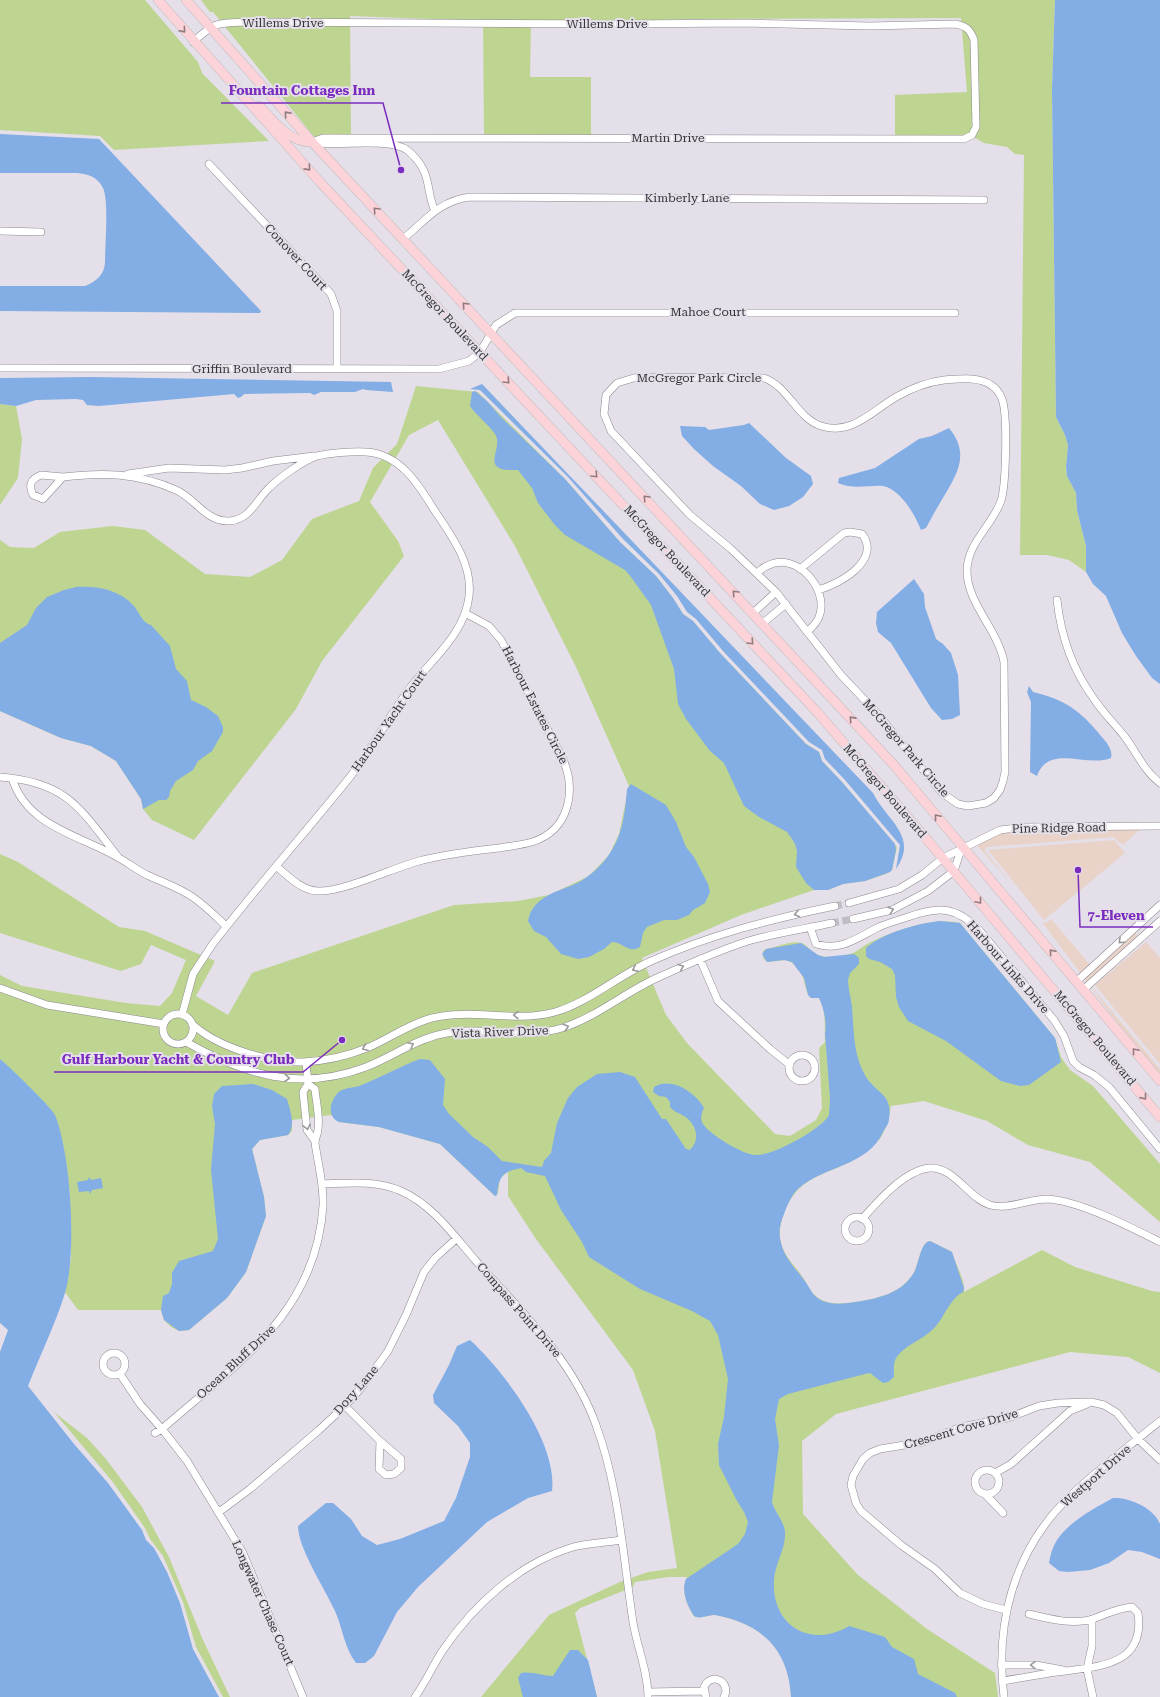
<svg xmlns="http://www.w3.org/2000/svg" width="1160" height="1697" viewBox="0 0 1160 1697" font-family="'Roboto Serif',serif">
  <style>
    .commercial { fill: #e9d2c7 }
    .green { fill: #bed592 }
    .water { fill: #82ade5 }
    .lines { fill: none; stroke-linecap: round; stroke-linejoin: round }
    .minor-tunnel { stroke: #c1bdc5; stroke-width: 7; stroke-dasharray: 7 3.5; stroke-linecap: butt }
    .minor-casing { stroke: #8c8890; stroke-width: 8 }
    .major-casing { stroke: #bfbebf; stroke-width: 10 }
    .minor { stroke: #fff; stroke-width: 7 }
    .major { stroke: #fbd3d9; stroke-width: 9 }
    .oneway { stroke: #8f7c80 }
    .oneway2 { stroke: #9a9a9b }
    .labels { text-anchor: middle; stroke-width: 4; stroke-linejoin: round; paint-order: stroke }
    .street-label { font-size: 12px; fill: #363437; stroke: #e4dfe8 }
    .leader { fill: none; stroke: #7b2cbf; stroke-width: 1.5 }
    .callout-dot { fill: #7b2cbf; stroke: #e4dfe8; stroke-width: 1.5 }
    .callout-label { font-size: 13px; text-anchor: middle; font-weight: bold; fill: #7b2cbf; stroke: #e4dfe8; stroke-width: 4; stroke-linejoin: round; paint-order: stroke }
  </style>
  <rect width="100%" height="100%" fill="#e4dfe8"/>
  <!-- commercial -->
  <path class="commercial" d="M1139,830L1123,845L1113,837L986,847L985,851L1010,882L977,845L1001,834L1023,831Z
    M1114,840L1125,853L1044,920L988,850Z
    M1051,919L1091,966L1132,929L1142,941L1091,986L1160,1069V1074L1114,1018L1042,922L1046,923Z
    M1146,942L1160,958V1064L1095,985Z"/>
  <!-- green -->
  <path class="green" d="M0,0H145L198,62L202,73L269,141L114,150L100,136L0,130Z
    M201,0H1055L1052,89L1056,417L1065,435L1068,445L1066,467L1067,476L1076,493L1077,510L1086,546V572L1069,560L1047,555H1020L1024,155L1015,154L1007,147L984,143L972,136H895V95L967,92L961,18L693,19L531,23L530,77H591V140L484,135L483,21L350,16L351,134L315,138L213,12H210Z
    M416,386L478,392L565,479L620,542L656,576L673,598L683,614L693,621L720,653L806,744L819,752L822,761L842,782L897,847L892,870L886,874L865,881L843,884L828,890H814L741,915L642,958L666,1015L687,1043L775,1134L790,1136L816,1120L822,1108L819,1048L825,1042C824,1027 827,1012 819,998H811C801,987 809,971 787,960L767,962L763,958V951L766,949C777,947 791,940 802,943C807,945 810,950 814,953C823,959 839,957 850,954C856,953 864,945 871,942C897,930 931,917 960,923L1055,1038L1061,1057L1070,1070L1093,1086L1160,1164V1222L1090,1162L1028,1145L987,1121L924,1101L891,1106C889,1118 887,1127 881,1137C879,1141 873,1145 870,1148C839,1177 802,1167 784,1213C780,1224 778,1235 782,1246C787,1261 801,1271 808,1286C818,1305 836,1305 855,1302C876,1299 900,1294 913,1274C919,1266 920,1242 930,1241L952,1252C955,1264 966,1281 964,1292L1042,1250L1075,1267L1152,1291L1160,1292V1373L1128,1357L1070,1352L836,1414L802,1441L803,1514L858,1575L927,1629L995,1673L998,1697H791C789,1649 762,1624 715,1615C708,1614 701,1620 694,1616C686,1604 681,1590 687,1577H668L635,1582L633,1587L580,1608L575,1613L597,1697H481L549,1615L620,1582L648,1572L677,1568L655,1431L633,1370L536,1239L508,1196V1172L500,1178L498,1193L495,1196L440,1144L379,1127L339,1122L331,1115L292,1120V1131L288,1135L260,1140L252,1149L264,1197L266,1216L246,1272L227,1298L189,1330L179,1331L171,1327L164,1320L161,1310H78L65,1292L71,1258L70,1195L63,1146L0,1059V975L22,986L126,1003L160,1006L172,993L186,960L151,945L141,964L121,971L0,933V854L18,862L119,927L145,931L215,961L196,996L228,1015L252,973L454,905L518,901L549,895L589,876L609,855L619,834L629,786L576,667L515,546L438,420L409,435L370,502L398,541L404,556L322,661L296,709L194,840L152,820L143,809L141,799L116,761L91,746L61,738L0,711V540L10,547L34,548L60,532L113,526L145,530L205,574L250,577L282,560L312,519L359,501L373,468L397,444Z
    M0,404L16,406L22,439L18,478L0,505Z
    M54,1412L87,1438L106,1459L142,1507L169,1557L203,1640L230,1697H223L196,1647L183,1602L163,1556L150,1539L145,1528L112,1481Z"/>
  <!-- water -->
  <path class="water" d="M1055,0H1160V684L1152,678L1136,656L1122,633L1106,596L1093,584L1086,572V546L1077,510L1076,493L1067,476L1066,467L1068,445L1065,435L1056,417L1052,89Z
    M0,134L99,139L261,311L260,313L0,311V286H85C96,282 105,274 105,262C105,246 109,200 103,188C98,177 88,174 77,173H0Z
    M92,377L391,382L393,392L366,390L363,389L355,392H321L314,395L310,393L244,394L241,397L238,398L234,394L99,406L87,405L83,400L76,399L36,400L16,406L0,404V378Z
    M482,384L873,793C887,821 919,836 896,869L900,845L845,780L825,759L822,750L809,742L723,651L696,619L687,612L677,596L659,574L623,539L568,477L480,390L470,389Z
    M475,391L487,401L501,417L565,479L620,542L656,576L673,598L683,614L693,621L720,653L806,744L819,752L822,761L842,782L895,844L896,850L892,870L890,872L865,881L843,884L828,890H814L806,883L796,867L797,851L795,844L792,839L787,832L759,817L744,806L724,763L710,751L686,719L678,704L674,669L651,605L631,577L625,570L565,535L554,524L538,503L532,488L518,470C476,472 505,449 495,434C488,424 477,416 470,406L472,392Z
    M749,423L786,458L811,476L813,484L803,497L789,506L774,510L760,504L741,486L713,466L694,449L682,436L680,426L705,427L709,430L744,425Z
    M949,428C972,456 955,477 940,503C935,511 931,519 926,528L921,530C915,515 903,494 887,487C876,483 855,491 838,483L839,478L875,468L919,439L932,436Z
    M914,579L924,594L925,607L936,639L943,644L951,653L958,675L960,715L952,719L942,720L931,708L891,643L878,632L876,623L877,612Z
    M76,587C96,586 118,589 133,605C139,611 142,623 151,625L170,646L176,669L187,681L191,700L206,707L218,716L223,727V732L212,751L198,761L193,770L176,781L170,791L169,797L166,800H159L143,809L141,799L116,761L91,746L61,738L0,711V643L27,625L36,608L47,597L64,590Z
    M1029,686L1033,692C1065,700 1080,710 1101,736C1106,742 1113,749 1111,758C1086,768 1049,743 1037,776L1030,772L1031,702L1027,692Z
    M631,784L666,805L676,822L686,847L694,857L708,884L710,892L705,903L693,910L689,915L677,920H664L647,927L643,933L640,947C628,954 623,942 612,942L604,949L589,957L578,959L561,954L546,937L534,931L528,921C533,894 561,892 581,881C591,875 602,865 608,856C623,836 625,812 627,789Z
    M940,921L960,923L1055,1038L1061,1062L1029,1085L1020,1086L1001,1081L946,1041L908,1021L899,1007L896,997L895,975L892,969L880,962L869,959L866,956V948C880,934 919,923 940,921Z
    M801,943L818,955L824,957L854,954L859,958V964L850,973L848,980C848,989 851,998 852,1007C854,1032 853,1055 866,1077C877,1094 893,1094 889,1119C889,1124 885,1128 883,1132C868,1166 824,1166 799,1188C792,1194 787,1205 784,1214C780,1223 778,1233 781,1243C785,1261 801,1273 810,1289C819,1306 838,1305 855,1302C876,1299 901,1294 913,1274C919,1266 920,1242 930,1241L952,1252L964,1288L963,1292C947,1301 944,1321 930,1332C919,1341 904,1346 896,1358C893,1364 894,1371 894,1377L888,1382L883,1383L870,1373L865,1374L788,1394L779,1399L775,1419L779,1445L772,1502C775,1513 784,1521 785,1532C786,1549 775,1563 774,1580C771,1626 811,1649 849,1626L885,1637L892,1647L914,1659L918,1674L955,1693L957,1697H791C789,1650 761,1623 715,1615C708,1614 701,1620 694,1616C687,1605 681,1591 686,1579L738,1544L745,1534L748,1522L744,1512L736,1499L719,1465L718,1444L724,1417L728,1379L718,1335L710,1321L692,1311L640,1289L589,1257L582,1242L561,1210L545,1176L526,1172L521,1168C502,1172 499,1176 497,1195L495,1196L440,1144L379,1127L339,1122C325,1116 331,1098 340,1091C347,1087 357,1088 364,1084C383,1076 401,1066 420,1059L430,1060L445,1079L443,1105L449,1114L473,1137L488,1147L502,1161L542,1167L544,1161L551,1153L557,1123L568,1098L577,1087L597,1074L620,1072L635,1077L662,1119H666L686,1149L690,1150C700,1140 697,1127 687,1118C682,1114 675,1113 670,1107V1102L666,1097L659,1096L653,1092L654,1087C672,1076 696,1093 704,1108C702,1112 700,1118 702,1122C706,1133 744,1155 755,1155C771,1157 822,1129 829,1115L830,1098L825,1034C827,1023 824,1008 819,998H811L808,995L804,978L792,962L784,960L767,962L762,954L766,949Z
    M0,1059C8,1065 53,1109 55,1115C71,1155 77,1252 65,1293C55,1325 40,1355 28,1386L74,1444L108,1483L142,1530L146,1540L154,1548L167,1572L180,1603L193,1649L219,1697H0V1352L8,1330L0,1323Z
    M253,1084L272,1090L287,1099C290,1110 296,1125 288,1135L260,1140L252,1149L264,1197L266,1216L246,1272L227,1298L189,1330L179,1331L164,1320L161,1310L163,1296L169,1293L172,1284V1273L179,1261L213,1251L218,1239L211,1170L215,1124L212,1106L214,1094L222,1086Z
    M89,1177L91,1180L101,1178L103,1188L92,1190L90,1194L89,1191L79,1192L77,1182L88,1180Z
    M470,1340C504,1371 558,1443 552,1491L528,1498L487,1522L418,1587L397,1612L374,1656L365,1663H356C344,1647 343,1629 335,1611C325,1589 298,1548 298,1526L326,1503H333L351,1519L362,1536L377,1545L400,1539L444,1521L456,1498L470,1457V1443L458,1426L434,1403L433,1395L449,1365L457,1346Z
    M1113,1498C1129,1497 1154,1508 1160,1524C1160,1532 1160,1551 1160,1559L1142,1552L1128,1550L1109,1563L1090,1570L1068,1572L1059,1571L1049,1563C1050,1558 1051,1552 1053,1548C1062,1525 1093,1509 1113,1498Z
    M570,1650H578L588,1660L597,1697H523L518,1678L521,1673C530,1671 543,1676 553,1676Z"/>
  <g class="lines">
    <!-- minor-tunnel -->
    <path class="minor-tunnel" d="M835,906L849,903
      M832,923L853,919"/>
    <!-- minor casing -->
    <g class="minor-casing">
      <path id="minor" d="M193,42C216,21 217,23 248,22L621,24L746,23L870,26L955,24C966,26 970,29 974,40L976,127L972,135L964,139L323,138L312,142
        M312,142C336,147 390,137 407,150C413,154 420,163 423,169C430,182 428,197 435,211
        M209,164L331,294L337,311V369
        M0,231L41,232
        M403,239C426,220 439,201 470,197L984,200
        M0,368L439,369L469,361L480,352L496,325L515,313H955
        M637,377L764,378C788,386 797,418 821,426C851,436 872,411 896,397C910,389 928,382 944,380C958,379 979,376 991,385C996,388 1000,394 1002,399C1008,415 1006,485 1001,501C992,526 967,543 967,571C967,603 998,630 1004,662L1005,772L1003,781L1000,790L994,798L986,803L968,806L958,804L942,793L877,713L841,675L776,592L731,549L690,515L611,431L604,414L606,395L617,383Z
        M128,474L169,468L225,470L242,468L273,461L314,456
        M41,475L63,477L43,499L33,495C28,485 31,479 41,475Z
        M63,477C103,472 138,473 176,490C196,499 206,522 229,521C250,520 256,500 269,488C280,477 303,461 317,456C329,453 353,451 366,452C399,454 417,482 433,508C450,534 473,563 469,596C465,635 429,661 407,692C387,720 371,750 350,777C305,833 256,888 212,945L193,974L182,1015
        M800,569L844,533L850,532L862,534C882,560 840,584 818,590
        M757,573C760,571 763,567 767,566C796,550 830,589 819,617C817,623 812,627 807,632
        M1057,600C1061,637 1072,669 1094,699C1103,713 1115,724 1125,737C1137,753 1144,771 1160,783
        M753,613L776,592
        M763,623L786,604
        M0,777C67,782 80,808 118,857
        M12,778C27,827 80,835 119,858C128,863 137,870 147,875C160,881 174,886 186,893C201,901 214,915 226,926
        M276,866C288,876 301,890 317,891C341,893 393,868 419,861C445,854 472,851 499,848C510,846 522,845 532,842C570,830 577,790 562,757L501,640L489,626L465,613
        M849,903L899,889L922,875L943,858L1000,830L1025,827L1160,826
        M853,919L892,910L928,891L954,871L962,847
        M810,927L816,944C841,952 858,937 879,927C888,923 899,920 908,917C939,906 956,906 980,931L1054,1020L1064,1036L1073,1061L1079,1067L1094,1075L1109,1087L1160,1149
        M700,959L718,1001L770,1049L790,1065
        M1077,981L1160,905
        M0,988L47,1005L164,1024
        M1084,989L1160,921
        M163 1029a15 15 0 1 1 30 0a15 15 0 1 1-30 0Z
        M192,1024C217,1047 269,1063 303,1062C325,1061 347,1056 367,1048C389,1039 408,1024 432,1018C472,1008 515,1023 555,1012C587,1003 618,976 649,962C709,935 771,919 835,906
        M186,1042C245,1075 300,1092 366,1067C392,1057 414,1040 442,1034C481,1025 523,1040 562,1028C597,1017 625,992 659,977C688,964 718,951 748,941C776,933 804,929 832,923
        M789 1068a13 13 0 1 1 26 0a13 13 0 1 1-26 0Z
        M306,1062L308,1084L303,1092L307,1130L315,1141
        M322,1184C349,1183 376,1180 401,1191C433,1205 454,1236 476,1261C521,1311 573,1360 596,1425C619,1487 623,1556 633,1622C637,1647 648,1671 648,1697
        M845 1229a12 12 0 1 1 24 0a12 12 0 1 1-24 0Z
        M862,1219C878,1201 904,1171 929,1168C954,1166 968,1198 990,1205C1008,1210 1029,1199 1047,1199C1078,1200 1132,1228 1160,1242
        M103 1364a11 11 0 1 1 22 0a11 11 0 1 1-22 0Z
        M120,1374L140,1404L162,1429L187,1461L243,1553L303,1697
        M345,1406L380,1441
        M155,1433L162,1429C236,1364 316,1314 323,1206C324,1185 318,1164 315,1143C315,1138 318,1134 318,1129C320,1116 316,1102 315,1089L308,1084
        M380,1441L401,1459V1468L394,1474L386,1475L379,1469Z
        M975 1482a12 12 0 1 1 24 0a12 12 0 1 1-24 0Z
        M995,1473L1011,1464L1070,1411L1087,1404
        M985,1494L1003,1513
        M219,1512L250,1489L319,1430L345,1406L362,1387L388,1351L406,1315L424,1272L435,1258L456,1239
        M1006,1610L983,1604L960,1593L935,1569L901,1545L861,1511L856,1503L851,1485L853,1476L863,1459L870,1453L880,1449L923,1442L961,1427L1008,1418L1039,1406L1058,1403L1091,1402L1104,1405L1117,1413L1138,1439L1160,1460
        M1092,1619V1646L1087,1669L1093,1697
        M1001,1665H1036L1063,1670
        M1002,1681C1023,1678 1045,1673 1066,1671C1104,1666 1145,1663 1138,1613L1132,1607C1118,1608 1106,1614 1093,1619C1073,1625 1049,1619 1029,1614
        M648,1692L704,1691
        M415,1697C426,1682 433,1665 443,1650C473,1606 518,1564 570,1548C586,1543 604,1543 621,1540
        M706,1697L704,1687C711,1671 732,1682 724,1697
        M1004,1697C995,1625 1013,1554 1065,1501C1094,1472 1128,1447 1160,1421"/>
    </g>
    <!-- major casing -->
    <g class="major-casing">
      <path id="major" d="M158,0L319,181L818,713L924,836L1160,1117
        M186,0L312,142L893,764L1160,1081
        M259,106C274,121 289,143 312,142"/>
    </g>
    <!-- minor -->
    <use href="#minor" class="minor"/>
    <!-- major -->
    <use href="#major" class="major"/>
  </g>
  <!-- one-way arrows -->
  <defs><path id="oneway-chevron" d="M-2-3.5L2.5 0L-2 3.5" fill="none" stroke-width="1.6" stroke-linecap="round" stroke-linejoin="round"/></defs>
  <g class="oneway">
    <use href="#oneway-chevron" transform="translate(183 30) rotate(49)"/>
    <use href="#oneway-chevron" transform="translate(287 114) rotate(-132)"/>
    <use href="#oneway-chevron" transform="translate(308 168) rotate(48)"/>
    <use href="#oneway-chevron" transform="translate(376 210) rotate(-133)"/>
    <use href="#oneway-chevron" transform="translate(465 305) rotate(-133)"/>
    <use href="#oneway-chevron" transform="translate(507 381) rotate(47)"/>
    <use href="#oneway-chevron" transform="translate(595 475) rotate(47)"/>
    <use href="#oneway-chevron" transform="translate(646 498) rotate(-133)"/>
    <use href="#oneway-chevron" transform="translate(735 593) rotate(-133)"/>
    <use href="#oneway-chevron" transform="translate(751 642) rotate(47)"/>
    <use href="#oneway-chevron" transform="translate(852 719) rotate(-132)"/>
    <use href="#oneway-chevron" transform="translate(937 817) rotate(-130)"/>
    <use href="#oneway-chevron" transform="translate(979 901) rotate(50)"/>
    <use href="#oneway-chevron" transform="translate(1052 952) rotate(-131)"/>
    <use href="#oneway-chevron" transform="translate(1135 1051) rotate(-130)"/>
    <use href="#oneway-chevron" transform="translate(1144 1097) rotate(51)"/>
  </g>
  <g class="oneway2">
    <use href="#oneway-chevron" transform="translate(891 910) rotate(-19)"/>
    <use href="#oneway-chevron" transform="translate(797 914) rotate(168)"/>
    <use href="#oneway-chevron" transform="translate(1121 941) rotate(138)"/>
    <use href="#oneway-chevron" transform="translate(681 967) rotate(-23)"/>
    <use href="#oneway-chevron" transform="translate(635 969) rotate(153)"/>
    <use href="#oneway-chevron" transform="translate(516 1015) rotate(-178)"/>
    <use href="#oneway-chevron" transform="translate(566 1027) rotate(-18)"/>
    <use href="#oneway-chevron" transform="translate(411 1045) rotate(-27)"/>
    <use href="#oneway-chevron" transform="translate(365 1048) rotate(159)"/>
    <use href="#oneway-chevron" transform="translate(287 1078) rotate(5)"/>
    <use href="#oneway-chevron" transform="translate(307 1127) rotate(76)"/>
    <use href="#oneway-chevron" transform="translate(1033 1665) rotate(-178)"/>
  </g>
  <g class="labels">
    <!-- street labels -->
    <g class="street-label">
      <text x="283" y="27">Willems Drive</text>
      <text x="607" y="28">Willems Drive</text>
      <text x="668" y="142">Martin Drive</text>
      <text x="687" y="202">Kimberly Lane</text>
      <text transform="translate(296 257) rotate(47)" y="4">Conover Court</text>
      <text x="708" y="316">Mahoe Court</text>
      <text transform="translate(445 315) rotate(47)" y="4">McGregor Boulevard</text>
      <text x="242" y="373">Griffin Boulevard</text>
      <text x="699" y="382">McGregor Park Circle</text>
      <text transform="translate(667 551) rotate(47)" y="4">McGregor Boulevard</text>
      <text transform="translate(535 705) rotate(63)" y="4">Harbour Estates Circle</text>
      <text transform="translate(389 721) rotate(-55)" y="4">Harbour Yacht Court</text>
      <text transform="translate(906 748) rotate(49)" y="4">McGregor Park Circle</text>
      <text transform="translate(885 791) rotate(49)" y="4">McGregor Boulevard</text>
      <text transform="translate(1059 828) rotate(-1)" y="4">Pine Ridge Road</text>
      <text transform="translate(1008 967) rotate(49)" y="4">Harbour Links Drive</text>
      <text transform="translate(500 1032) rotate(-2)" y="4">Vista River Drive</text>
      <text transform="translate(1095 1038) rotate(50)" y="4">McGregor Boulevard</text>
      <text transform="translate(519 1310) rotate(49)" y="4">Compass Point Drive</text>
      <text transform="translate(236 1362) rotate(-43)" y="4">Ocean Bluff Drive</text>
      <text transform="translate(356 1390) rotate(-49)" y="4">Dory Lane</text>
      <text transform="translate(961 1429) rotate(-16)" y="4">Crescent Cove Drive</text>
      <text transform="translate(1096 1476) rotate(-41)" y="4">Westport Drive</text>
      <text transform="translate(263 1603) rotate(66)" y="4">Longwater Chase Court</text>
    </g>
  </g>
  <!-- callouts -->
  <path class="leader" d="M401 170L383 103H221M1078 870L1080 927H1153M342 1040L303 1072H54"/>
  <g class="callout-dot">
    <circle cx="401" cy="170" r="4"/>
    <circle cx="1078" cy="870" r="4"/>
    <circle cx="342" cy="1040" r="4"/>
  </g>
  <g class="callout-label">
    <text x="302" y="95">Fountain Cottages Inn</text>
    <text x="1116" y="920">7-Eleven</text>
    <text x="178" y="1064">Gulf Harbour Yacht &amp; Country Club</text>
  </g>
</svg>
